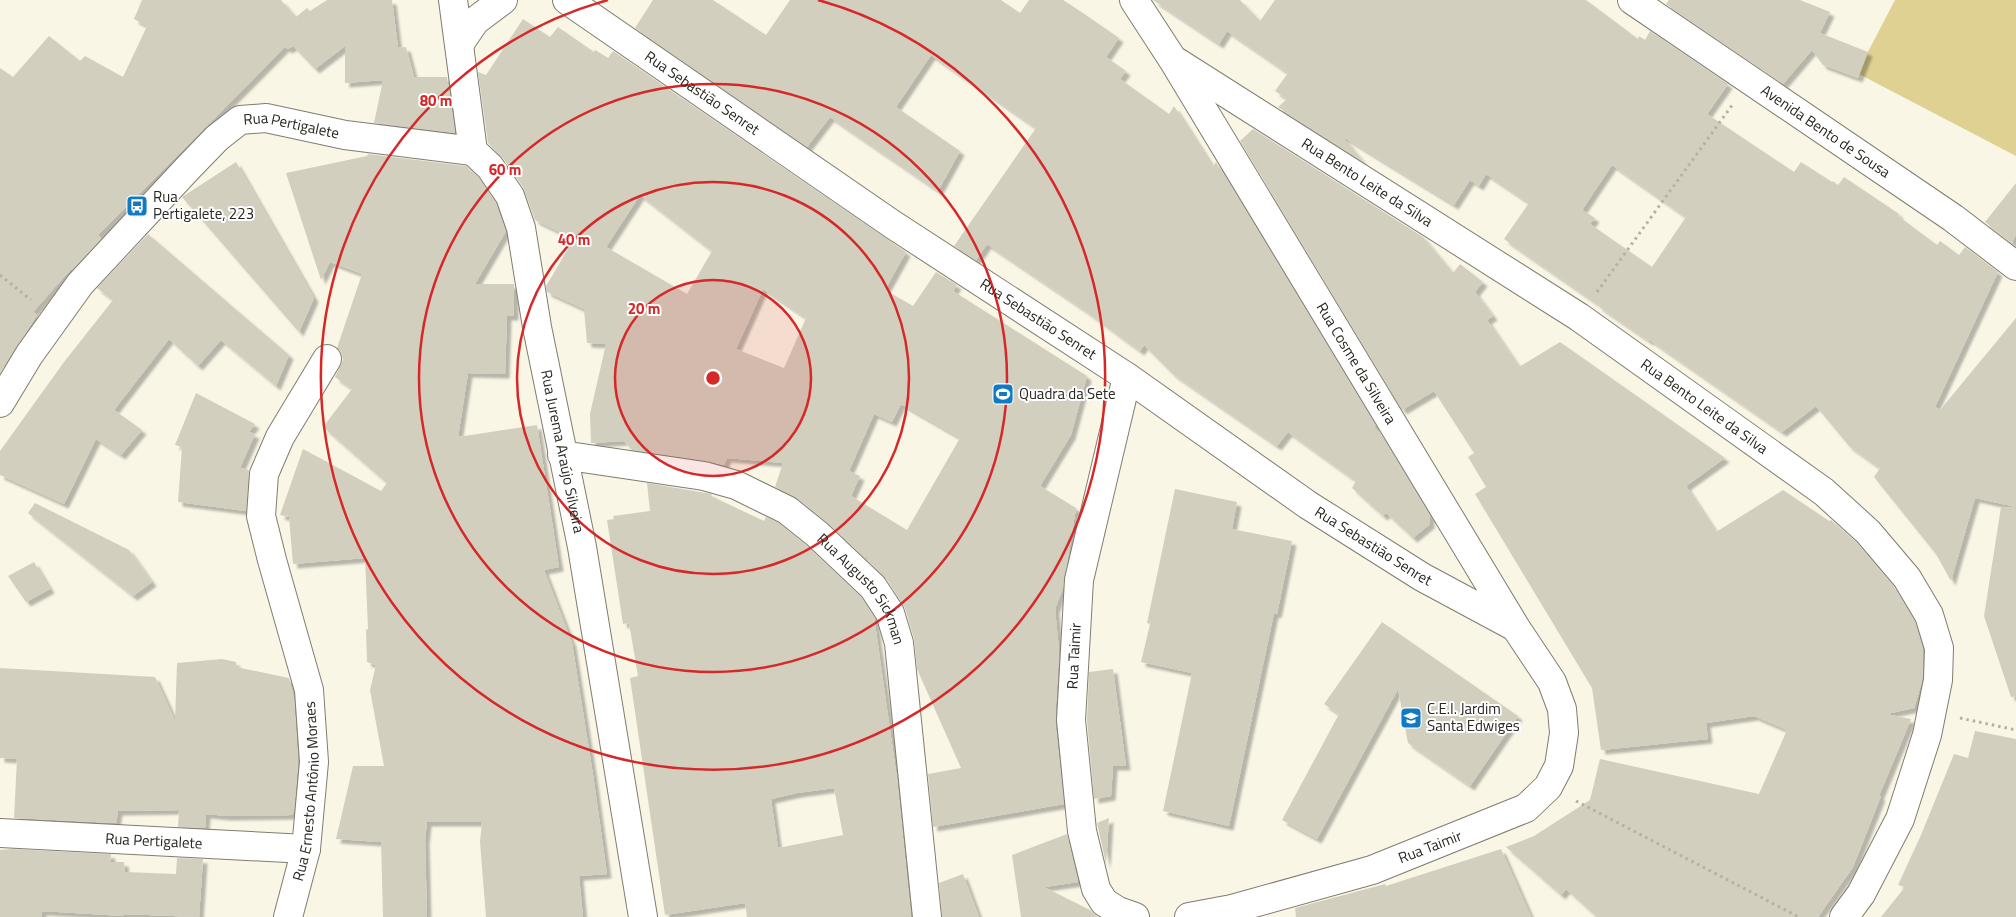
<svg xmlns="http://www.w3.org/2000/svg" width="2016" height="917" viewBox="0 0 2016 917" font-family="'Titillium Web',sans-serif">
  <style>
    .green { fill: #ded192 }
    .building { fill: #d3cfbf; fill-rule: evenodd; filter: url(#shadow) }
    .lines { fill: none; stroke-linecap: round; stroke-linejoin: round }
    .street-casing { stroke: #807d6f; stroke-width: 30 }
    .path { stroke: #b3b1a4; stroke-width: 3; stroke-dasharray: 2.5 4; stroke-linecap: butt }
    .street { stroke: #fff; stroke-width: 28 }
    .ring { fill: none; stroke: #d62828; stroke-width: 2.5 }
    .labels { text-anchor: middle; stroke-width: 4; stroke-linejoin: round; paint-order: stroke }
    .street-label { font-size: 15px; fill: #282721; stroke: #fff }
    .poi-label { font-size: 15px; fill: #282721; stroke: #fff; text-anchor: start }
    .centre { fill: #d62828; stroke: #fff; stroke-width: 2.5 }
    .ring-label { font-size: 15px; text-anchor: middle; font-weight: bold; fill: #d62828; stroke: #fff; stroke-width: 4; stroke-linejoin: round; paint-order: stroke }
  </style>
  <defs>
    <filter id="shadow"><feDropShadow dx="4.5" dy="4.5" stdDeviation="1" flood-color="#0004"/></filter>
  </defs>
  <rect width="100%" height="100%" fill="#f9f6e6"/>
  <!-- green -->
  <path class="green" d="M1895,0H2016V156L1857,73Z"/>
  <!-- building -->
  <path class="building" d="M142,0H281L296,17L307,8L310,11L327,0H392L398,48L406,47L414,77H447L455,133L374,123L383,80L345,83V46L315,69L293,46L288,49L285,47L98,235L101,239L72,270L71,269L33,312L37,315L0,373V68L13,77L49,36L80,61L85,56L123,77L147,26L134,19Z
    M653,0H713L766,35L790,0H1001L1020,13L1029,0H1063L1080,11L1119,38L1106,57L1126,71L1120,79L1169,114L1174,106L1213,167L1216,162L1376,426H1374L1430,516V524L1413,538L1386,513L1383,516L1352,488L1356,481L1288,432L1277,446L1173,374L1144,345L1140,351L1083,309L987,244L976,260L954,246L1036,128L931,55L896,107L960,151L938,191L830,117L807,147L635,28Z
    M1153,0H1240L1260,21L1275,0H1586L1638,39L1639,36L1645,40L1650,31L1728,84L1707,114L1794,172L1801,162L1832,182L1833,181L1838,185L1844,177L1899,214L1898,216L1937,245L1940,241L1959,255L1965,247L1998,272L1935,407L1940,410L2016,318V507L1975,498L1951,581L1936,554L1874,477L1880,468L1849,446L1816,406L1782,432L1650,340L1649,341L1598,306L1599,305L1504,239L1529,203L1486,174L1479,186L1470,180L1454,205L1342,136L1363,161L1278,107L1287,99L1275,91L1288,73L1227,31L1219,44ZM1612,165L1686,217L1652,267L1590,224L1595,218L1582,210Z
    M1669,0H1800L1830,12L1820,33L1868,52L1858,78L1823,65L1812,50L1783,84L1666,4Z
    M523,19L550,37L558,27L594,52L595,50L608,58L613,51L906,252L885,290L913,306L936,272L957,285L953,291L1087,376L1071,435L1040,486L1076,508L1063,588L1055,609L1059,651L1055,721L1064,804L933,827L928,774L961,768L917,669L914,639L905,608L886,578L870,563L865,552L866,559L828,523L797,498L775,487L783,463L727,458L724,465L706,461L632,450L624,441L591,443L590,414L606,344L587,343L584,309L547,292L546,286L574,239L535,220L523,187L503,158L488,143L478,72L486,75ZM640,195L712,251L687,294L606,247ZM763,289L806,318L784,368L736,349ZM901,404L960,438L907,530L851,496L860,476L849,471L874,414L892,422Z
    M1253,129L1423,237L1453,273L1460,264L1483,282L1475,292L1493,316L1487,320L1519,367L1560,342L1725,458L1686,486L1716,532L1783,490L1829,521L1831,520L1857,543L1894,587L1915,621L1923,650L1922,681L1914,708L1886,714L1911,719L1879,796H1881L1853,867L1818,917H1597L1566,889L1561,895L1506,847L1534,836L1590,800L1600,759L1759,794L1787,730L1754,716L1706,723L1708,739L1601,750L1592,688L1475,494L1486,487L1468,457L1474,453L1434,391L1402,410L1240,141Z
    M368,154L466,166L478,177L496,203L506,231L475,284H514V316H507L505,374L468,373L458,437L537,425L559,567L544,570L572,643L593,775L607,874L579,876L583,917H486L480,842L482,822H427L425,840L427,917H383L381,842L336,839L353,766H384L370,690L376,665L367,662L366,630L368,629L365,558L293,564L289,517L280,515L303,449L381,491L387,483L323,427L352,389L335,377L343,360L341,352L337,348L362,274L330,262L321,280L286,173L367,156Z
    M236,162L314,298L299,332L182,197Z
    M2016,183V234L2012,243L1985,222Z
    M148,234L289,355L276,386L221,340L198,366L169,339L114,410L142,430L121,455L96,439L64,504L0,475V451L64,362L113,300L97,288Z
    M196,393L255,424L249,432L255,434L240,468L249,470L246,511L178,502L182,447L175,445Z
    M647,483L712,494L711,496L764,521L766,517L779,523L807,546L861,597L874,617L897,779L911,917H747L745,903L665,915L630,678L638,676L629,623L623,624L607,520L614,519L613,516L650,511ZM834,788L843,835L778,848L771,799L797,793Z
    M1175,489L1237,502L1232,529L1292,541L1277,614L1274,613L1229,826L1163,811L1192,673L1141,662L1150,624L1147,623Z
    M35,503L129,550L152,582L133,596L28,513Z
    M2001,507L2016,508V696L2011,697L1984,616Z
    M34,562L50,589L26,602L8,576Z
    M1382,622L1518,716L1470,786L1408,743L1398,689L1317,839L1282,820L1339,714L1324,704Z
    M222,659L236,662V667L289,678L294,699L298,762L294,810L292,815L227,816L206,814L205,828L178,827L179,810L118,811L116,823L14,818L17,759L0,758V668L155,677L175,721L177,663Z
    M1113,669L1126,766H1113L1111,796L1094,799L1087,720L1089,672Z
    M1975,731L2016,739V917H1881L1905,887L1898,885L1921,835L1954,754L1968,758Z
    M1109,818L1106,864L1097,823Z
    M1067,834L1078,882L1044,887L1090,910L1098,917H1021L1012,855Z
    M12,849L111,854L110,862H124L125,872L176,874L177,858L203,859L199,917L124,914V916L42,911V917H0V850Z
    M1501,849L1531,917H1296L1295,908L1385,884L1386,886Z
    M963,874L979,917H942L939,883Z"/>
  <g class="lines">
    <!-- street casing -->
    <g class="street-casing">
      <g id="street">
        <path id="s1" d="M453,0L473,151L490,167L510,196L521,228L537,327L582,547L643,917"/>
        <path id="s2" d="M567,0L892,224L1127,377L1308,505L1422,577L1515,627"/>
        <path id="s3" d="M1134,0L1173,60L1516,628L1552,682L1562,709L1564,733L1559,766L1548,787L1526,808L1372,870L1232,909L1189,917"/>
        <path id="s4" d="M1632,0L1953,218L2016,266"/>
        <path d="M460,43L475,21L503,0"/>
        <path id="s5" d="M1177,62L1579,317L1824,492L1868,532L1907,578L1929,615L1939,648L1938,680L1927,735L1900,819L1861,894L1844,917"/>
        <path d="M1127,377L1079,580L1071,720L1082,831L1096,889L1104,902L1118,911L1135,917"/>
        <path id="s6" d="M0,403L29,355L80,284L188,168L217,138L240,120L266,118L345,135L473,151"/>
        <path id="s7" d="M562,455L704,476L736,485L787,510L817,534L873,587L890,613L899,643L927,917"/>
        <path id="s8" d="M0,833L306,849"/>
        <path id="s9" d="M288,917L306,849L314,762L309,690L272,560L261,516L264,474L280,437L327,359"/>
      </g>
    </g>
    <!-- path -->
    <path class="path" d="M0,275L31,300
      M1597,292L1733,104
      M1960,718L2016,730
      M1576,801L1799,917"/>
    <!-- street -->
    <use href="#street" class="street"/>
  </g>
  <!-- distance rings -->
  <circle cx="713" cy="378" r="98" fill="#d62828" fill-opacity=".12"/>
  <g class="ring">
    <circle cx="713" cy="378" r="98"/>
    <circle cx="713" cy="378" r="196"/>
    <circle cx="713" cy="378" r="294"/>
    <path d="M818 0A392 392 0 1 1 608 0"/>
  </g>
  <!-- icons -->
  <defs>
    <g id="bus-square" transform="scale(1.125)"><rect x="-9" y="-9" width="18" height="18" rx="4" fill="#117ac5" stroke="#fff"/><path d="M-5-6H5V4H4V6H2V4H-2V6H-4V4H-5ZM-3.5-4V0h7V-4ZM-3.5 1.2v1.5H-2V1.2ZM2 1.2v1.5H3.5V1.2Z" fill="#fff"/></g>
    <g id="stadium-square" transform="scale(1.125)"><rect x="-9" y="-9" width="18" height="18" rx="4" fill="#117ac5" stroke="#fff"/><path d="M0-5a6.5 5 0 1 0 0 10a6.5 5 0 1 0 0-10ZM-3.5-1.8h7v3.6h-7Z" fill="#fff"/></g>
    <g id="school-square" transform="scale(1.125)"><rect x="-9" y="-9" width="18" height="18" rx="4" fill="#117ac5" stroke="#fff"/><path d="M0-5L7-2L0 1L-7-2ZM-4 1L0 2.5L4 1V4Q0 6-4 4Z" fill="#fff"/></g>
  </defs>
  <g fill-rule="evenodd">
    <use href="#bus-square" x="137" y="206"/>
    <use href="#stadium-square" x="1003" y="394"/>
    <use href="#school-square" x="1411" y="718"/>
  </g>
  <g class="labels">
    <!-- street labels -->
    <g class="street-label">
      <text dy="5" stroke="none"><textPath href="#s2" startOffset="164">Rua Sebastião Senret</textPath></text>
      <text dy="5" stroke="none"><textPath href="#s6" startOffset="425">Rua Pertigalete</textPath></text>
      <text dy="5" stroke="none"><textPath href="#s4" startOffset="234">Avenida Bento de Sousa</textPath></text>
      <text dy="5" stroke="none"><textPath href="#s5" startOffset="225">Rua Bento Leite da Silva</textPath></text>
      <text dy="5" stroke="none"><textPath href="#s2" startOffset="569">Rua Sebastião Senret</textPath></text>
      <text dy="5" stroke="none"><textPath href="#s3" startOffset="426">Rua Cosme da Silveira</textPath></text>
      <text dy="5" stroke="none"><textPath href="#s5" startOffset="630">Rua Bento Leite da Silva</textPath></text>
      <text dy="5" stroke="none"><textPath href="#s1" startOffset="472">Rua Jurema Araújo Silveira</textPath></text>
      <text dy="5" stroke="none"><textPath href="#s2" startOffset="974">Rua Sebastião Senret</textPath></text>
      <text dy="5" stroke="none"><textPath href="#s7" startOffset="344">Rua Augusto Sickman</textPath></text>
      <text transform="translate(1074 656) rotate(-87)" y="5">Rua Taimir</text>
      <text dy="5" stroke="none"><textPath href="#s9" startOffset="128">Rua Ernesto Antônio Moraes</textPath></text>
      <text dy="5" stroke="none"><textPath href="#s8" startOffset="154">Rua Pertigalete</textPath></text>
      <text transform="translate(1430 847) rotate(-21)" y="5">Rua Taimir</text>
    </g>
    <!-- poi labels -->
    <g class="poi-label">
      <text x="153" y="202">Rua<tspan x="153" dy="17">Pertigalete, 223</tspan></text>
      <text x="1019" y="399">Quadra da Sete</text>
      <text x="1427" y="714">C.E.I. Jardim<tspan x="1427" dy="17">Santa Edwiges</tspan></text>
    </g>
  </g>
  <circle cx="713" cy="378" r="8" class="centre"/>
  <g class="ring-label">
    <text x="436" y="106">80 m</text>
    <text x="505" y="175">60 m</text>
    <text x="574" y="245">40 m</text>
    <text x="644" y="314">20 m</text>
  </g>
</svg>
